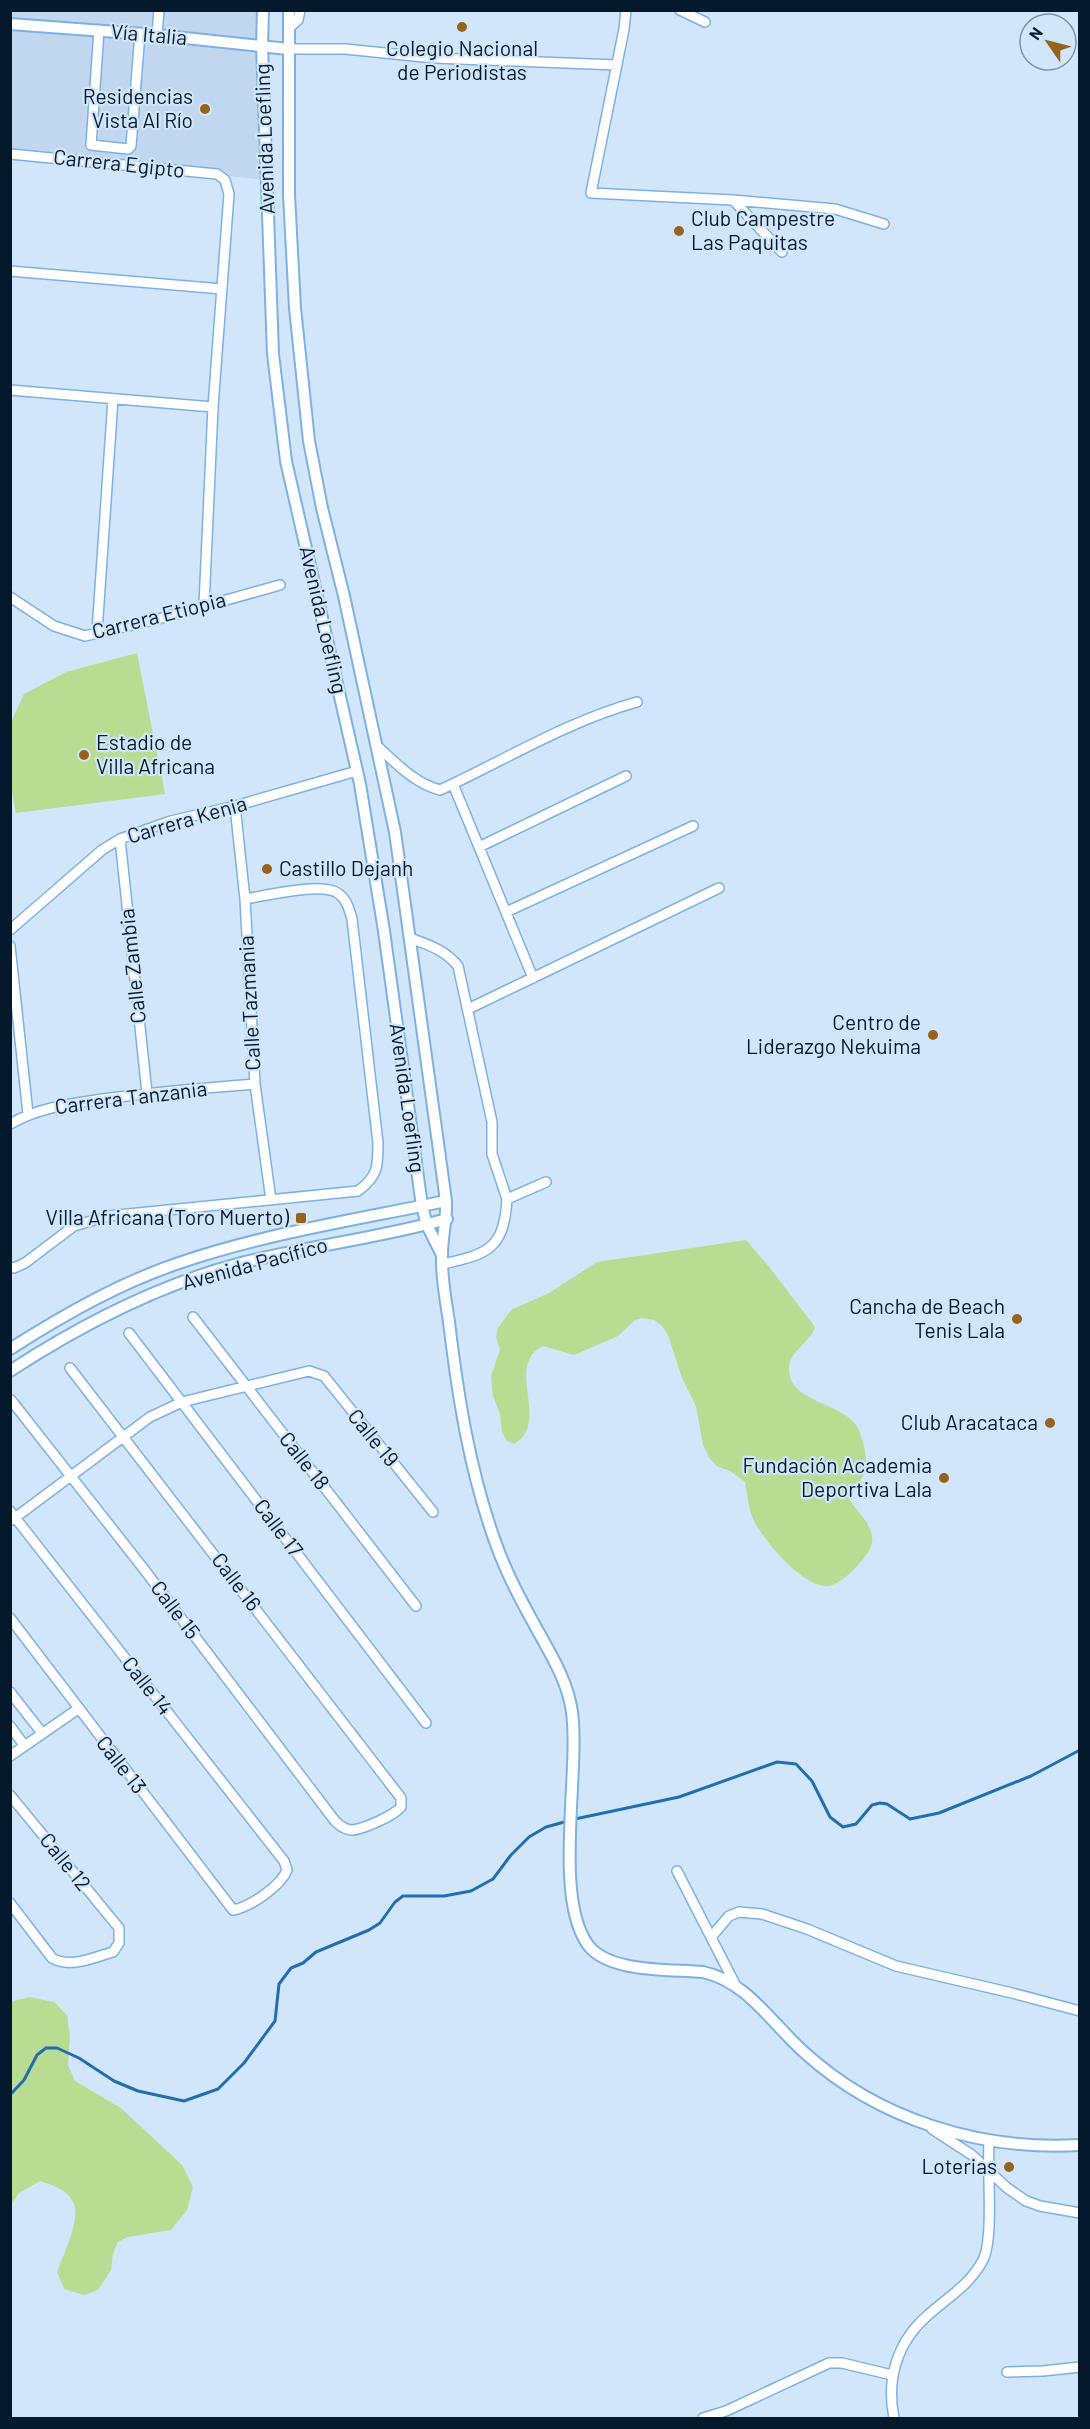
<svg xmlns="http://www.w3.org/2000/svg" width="1090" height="2429" viewBox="0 0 1090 2429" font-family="Barlow,sans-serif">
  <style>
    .built { fill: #c0d7ef }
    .green { fill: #b8dc91 }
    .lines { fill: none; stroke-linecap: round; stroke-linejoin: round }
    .stream { stroke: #216eb0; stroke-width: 3 }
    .minor-casing { stroke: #7db1e3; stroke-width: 12 }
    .tertiary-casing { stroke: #7db1e3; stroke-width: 14 }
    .minor { stroke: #fff; stroke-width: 9 }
    .tertiary { stroke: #fff; stroke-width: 10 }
    .poi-dot { fill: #976219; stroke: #d1e6fb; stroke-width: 2 }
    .labels { text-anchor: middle; stroke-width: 4.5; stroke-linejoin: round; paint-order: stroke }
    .street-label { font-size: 21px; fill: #05192c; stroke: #d1e6fb }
    .poi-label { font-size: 21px; fill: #05192c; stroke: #d1e6fb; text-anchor: end }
  </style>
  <rect width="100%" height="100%" fill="#d1e6fb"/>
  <!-- built -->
  <path class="built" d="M10,11H263L267,180L11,154Z"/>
  <!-- green -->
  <path class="green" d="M137,653L165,794L16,813L11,787V722L24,694L66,672Z
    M746,1240L770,1268L815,1327C810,1343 789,1351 789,1369C789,1402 838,1401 856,1425C860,1430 862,1440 864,1446C866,1455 867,1465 864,1473C861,1483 852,1486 847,1494C853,1510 870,1519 872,1537C874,1547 865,1557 858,1565C852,1572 839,1584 829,1586C804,1590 758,1535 751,1514C748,1504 747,1492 745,1482L730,1471L717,1466L710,1459L703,1445L696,1406L682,1378L668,1335L662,1326L654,1320L643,1318L635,1320L618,1336L574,1355L543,1346C503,1366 552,1422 514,1444L507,1441L502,1432L500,1414L493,1396L491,1376L500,1349L496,1337L498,1328L511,1310L549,1293L597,1262Z
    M29,1997L54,2002L67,2015L70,2036L68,2065L75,2081L121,2108L182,2165L193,2187L187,2210L171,2230L128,2237L118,2242L113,2253L111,2270L98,2290L84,2295L64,2289L57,2272C63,2255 83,2216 72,2200C66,2189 51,2185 40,2181L19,2193L11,2205V2002Z"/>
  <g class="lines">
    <!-- stream -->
    <path class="stream" d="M575,1819L679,1797L777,1762L796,1764L812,1781L830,1817L843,1827L856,1824L872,1805L880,1803L887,1804L910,1819L939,1813L1031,1776L1080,1750
      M10,2095L24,2080L37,2055L46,2048H57L79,2058L114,2081L138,2091L184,2101L218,2089L244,2063L275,2021L279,1984L291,1968L303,1963L316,1952L369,1930L380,1923L395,1902L403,1896H444L471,1891L493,1879L511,1855L529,1837L546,1827L568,1821"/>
    <!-- minor casing -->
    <g class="minor-casing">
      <path id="minor" d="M626,10L624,29L591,193L733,200L835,209L884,224
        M680,10L705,22
        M289,28L298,20L300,10
        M99,30L91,145L128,149L131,146L140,33
        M157,35L159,10
        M288,49H345L434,58L617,65
        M10,154L217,174L225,180L229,194L213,407L204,605
        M733,200L782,252
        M10,271L222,289
        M10,390L213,407
        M10,597L54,626L85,636L158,619L280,585
        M97,632L113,399
        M377,746C396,763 415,784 440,790C505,760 568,721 637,702
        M453,784L533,978
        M235,806L245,899L255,1084L271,1200
        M120,839L147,1093
        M479,847L626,776
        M506,912L693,826
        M10,930L102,850L120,839L171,821L235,806L357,771
        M410,938C429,945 445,950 458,966L492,1122V1154L507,1199
        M10,946L28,1114
        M468,1009L719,888
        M10,1124C40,1107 70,1104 103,1099C154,1092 204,1088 255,1084
        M443,1264C488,1254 504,1249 507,1199L546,1182
        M10,1267L14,1268L25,1263L74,1226L108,1216L358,1191C378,1176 378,1167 378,1143L352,919C349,909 347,900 339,894C324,881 264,896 245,899
        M193,1317L416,1606
        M129,1333L426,1723
        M11,1400L143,1568L335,1821C340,1826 345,1830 352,1830C364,1829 393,1816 401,1807V1798L70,1368
        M10,1511L284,1861L287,1870C281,1886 250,1907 233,1910L10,1618
        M12,1520L150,1417L182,1402L309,1371L324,1376L433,1512
        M10,1692L42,1733
        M10,1726L24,1745
        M10,1756L78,1709
        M10,1795L119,1928V1943L113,1952C94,1957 70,1969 52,1958L10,1903
        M677,1871L735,1984
        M712,1936L729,1916L739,1912L762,1914L807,1929L896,1966L1012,1993L1080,2011
        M932,2129L972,2155L1006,2187L1026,2201L1040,2206L1080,2213
        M1007,2372L1043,2371L1080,2367
        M703,2418L726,2411L829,2363H842L892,2375
        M894,2418C886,2379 897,2342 928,2315C948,2297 970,2285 983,2260C994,2238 987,2171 989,2142"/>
    </g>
    <!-- tertiary casing -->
    <g class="tertiary-casing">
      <path id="tertiary" d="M263,10L262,46L273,354L286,461L360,784L384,931L422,1206L427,1225L442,1255
        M289,10V195L295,308L309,441L322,508L344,596L395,832L446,1201C447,1219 442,1236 442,1255C441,1277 446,1301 449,1322C458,1397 470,1473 496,1544C507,1575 523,1604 539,1633C553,1658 568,1683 572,1712C580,1773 553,1897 588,1945C609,1973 670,1969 703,1972C748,1982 772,2024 805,2053C879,2120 981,2151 1080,2145
        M10,24L157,35L288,49
        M10,1349C65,1314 123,1281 185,1261C269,1233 359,1219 446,1201
        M10,1371C82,1324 158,1285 241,1263C309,1246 379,1238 447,1219"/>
    </g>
    <!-- minor -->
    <use href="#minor" class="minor"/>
    <!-- tertiary -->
    <use href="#tertiary" class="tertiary"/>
  </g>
  <!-- markers -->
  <g class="poi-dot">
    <circle cx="462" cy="27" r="6"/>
    <circle cx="205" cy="109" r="6"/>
    <circle cx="679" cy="231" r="6"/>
    <circle cx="84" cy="755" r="6"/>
    <circle cx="267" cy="869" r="6"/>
    <circle cx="933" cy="1035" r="6"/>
    <rect x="295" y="1212" width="12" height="12" rx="3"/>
    <circle cx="1017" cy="1319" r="6"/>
    <circle cx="1050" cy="1423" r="6"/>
    <circle cx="944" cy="1478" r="6"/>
    <circle cx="1009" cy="2167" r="6"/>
  </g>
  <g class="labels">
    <!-- street labels -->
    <g class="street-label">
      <text transform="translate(149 35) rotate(5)" y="7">Vía Italia</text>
      <text transform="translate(265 139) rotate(-92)" y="7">Avenida Loefling</text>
      <text transform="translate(119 164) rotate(6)" y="7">Carrera Egipto</text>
      <text transform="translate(159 616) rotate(-14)" y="7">Carrera Etiopia</text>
      <text transform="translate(323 620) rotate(77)" y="7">Avenida Loefling</text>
      <text transform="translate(187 820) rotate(-16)" y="7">Carrera Kenia</text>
      <text transform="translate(133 966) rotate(-96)" y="7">Calle Zambia</text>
      <text transform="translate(250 1003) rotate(-93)" y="7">Calle Tazmania</text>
      <text transform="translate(131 1098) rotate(-7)" y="7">Carrera Tanzania</text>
      <text transform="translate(407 1098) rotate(82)" y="7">Avenida Loefling</text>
      <text transform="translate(255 1264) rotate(-15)" y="7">Avenida Pacífico</text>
      <text transform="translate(373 1438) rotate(51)" y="7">Calle 19</text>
      <text transform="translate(304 1461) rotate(52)" y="7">Calle 18</text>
      <text transform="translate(278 1528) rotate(53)" y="7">Calle 17</text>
      <text transform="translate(236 1582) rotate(53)" y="7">Calle 16</text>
      <text transform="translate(175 1610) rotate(53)" y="7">Calle 15</text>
      <text transform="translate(147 1686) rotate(52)" y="7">Calle 14</text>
      <text transform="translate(121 1765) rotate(52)" y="7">Calle 13</text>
      <text transform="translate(65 1862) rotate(51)" y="7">Calle 12</text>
    </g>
    <!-- poi labels -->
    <g class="poi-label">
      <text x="462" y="56" text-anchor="middle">Colegio Nacional<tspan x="462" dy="24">de Periodistas</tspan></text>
      <text x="193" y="104">Residencias<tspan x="193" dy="24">Vista Al Río</tspan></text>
      <text x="691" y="226" text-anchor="start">Club Campestre<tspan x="691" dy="24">Las Paquitas</tspan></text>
      <text x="96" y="750" text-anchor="start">Estadio de<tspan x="96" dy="24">Villa Africana</tspan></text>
      <text x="279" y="876" text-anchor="start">Castillo Dejanh</text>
      <text x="921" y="1030">Centro de<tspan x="921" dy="24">Liderazgo Nekuima</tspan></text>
      <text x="289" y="1225">Villa Africana (Toro Muerto)</text>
      <text x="1005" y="1314">Cancha de Beach<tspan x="1005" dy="24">Tenis Lala</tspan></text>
      <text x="1038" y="1430">Club Aracataca</text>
      <text x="932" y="1473">Fundación Academia<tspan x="932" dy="24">Deportiva Lala</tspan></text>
      <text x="997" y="2174">Loterias</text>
    </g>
  </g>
  <!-- border -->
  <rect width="1090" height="2429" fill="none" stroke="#05192c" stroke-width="24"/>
  <!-- north arrow -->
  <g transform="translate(1048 42) rotate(305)"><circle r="28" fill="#d1e6fb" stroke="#7f94a8" stroke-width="1.5"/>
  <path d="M0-4.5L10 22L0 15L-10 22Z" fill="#976219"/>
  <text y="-9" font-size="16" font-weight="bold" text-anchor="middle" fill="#05192c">N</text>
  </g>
</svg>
